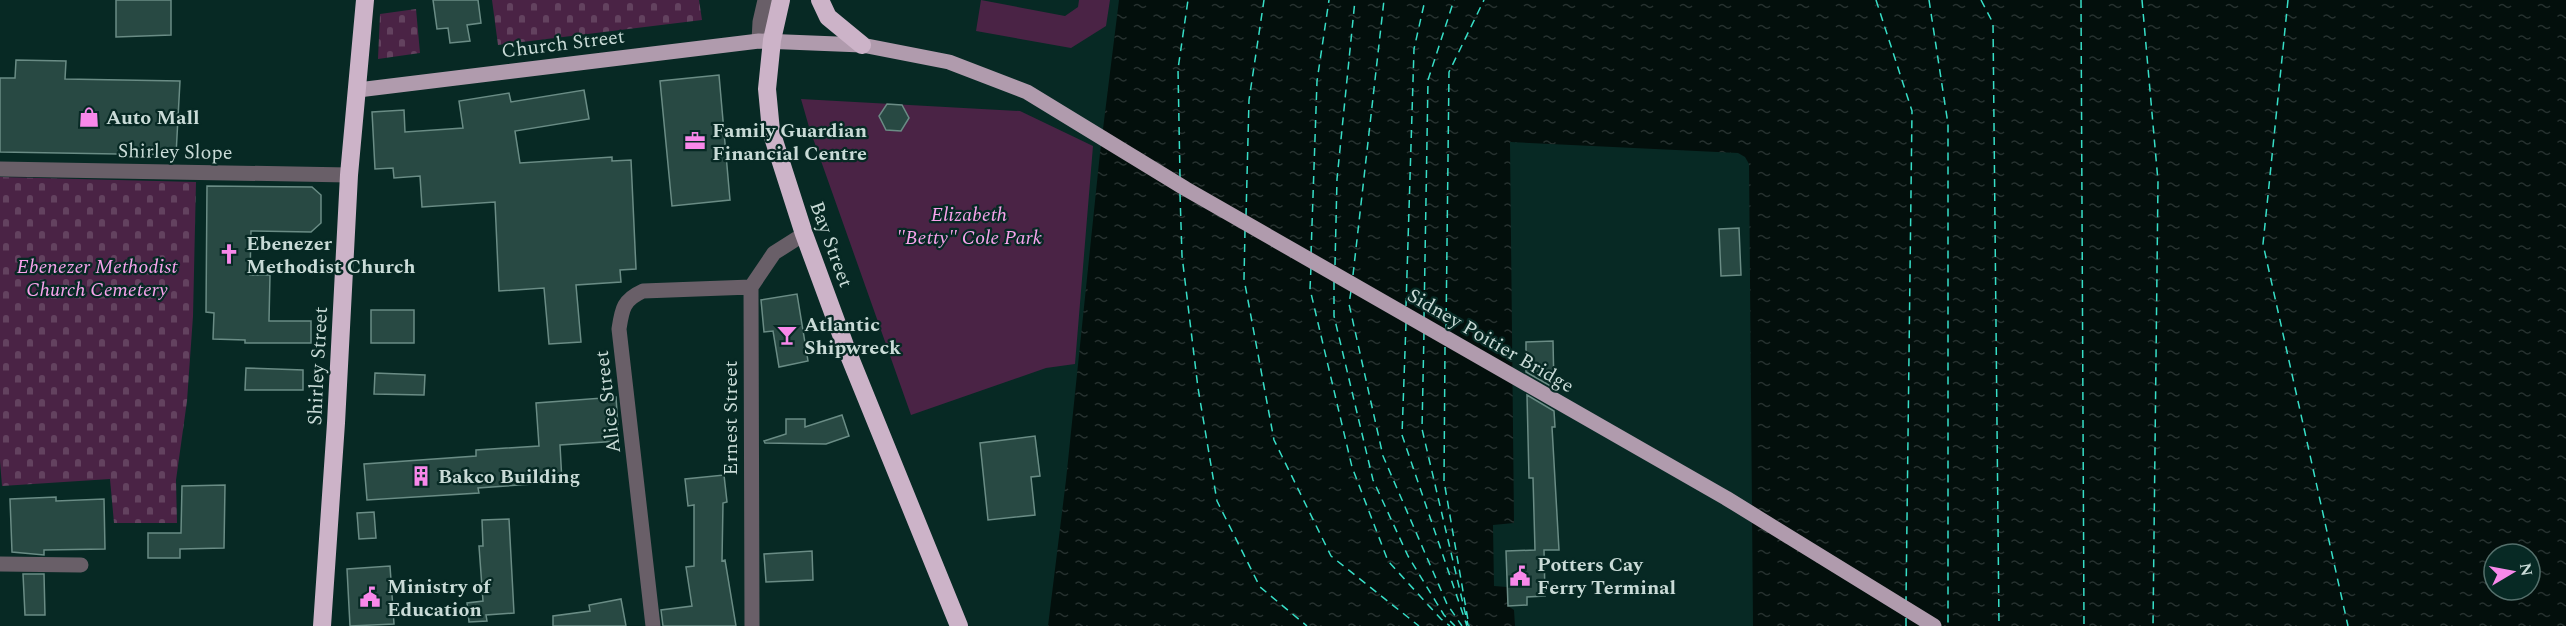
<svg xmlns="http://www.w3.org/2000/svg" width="2566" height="626" viewBox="0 0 2566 626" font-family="Spectral,serif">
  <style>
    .cemetery { fill: url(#cemetery-stones) }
    .green { fill: #4a2345 }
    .water { fill: url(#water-ripples); fill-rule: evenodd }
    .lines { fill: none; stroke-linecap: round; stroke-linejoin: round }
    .ferry { stroke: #37dec7; stroke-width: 1.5; stroke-dasharray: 8 6; stroke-linecap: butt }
    .building { fill: #284943; stroke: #6a8c85; stroke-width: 1.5 }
    .minor { stroke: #695f68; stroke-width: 15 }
    .major { stroke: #b09bad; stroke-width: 15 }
    .highway { stroke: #ccb3c8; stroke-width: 18 }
    .labels { text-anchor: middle; stroke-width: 4.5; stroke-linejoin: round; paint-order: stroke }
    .street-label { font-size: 20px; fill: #c9dbd7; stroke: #072924 }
    .poi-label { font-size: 20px; font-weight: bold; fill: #c9dbd7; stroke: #072924; text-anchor: start }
    .park-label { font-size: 20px; font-style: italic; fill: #f8a3ec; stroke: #072924 }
  </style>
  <defs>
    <pattern id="cemetery-stones" width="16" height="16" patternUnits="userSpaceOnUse" patternTransform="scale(1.5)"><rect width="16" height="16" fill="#4a2345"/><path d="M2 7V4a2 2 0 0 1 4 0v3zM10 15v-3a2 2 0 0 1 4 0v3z" fill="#63425f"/></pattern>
    <pattern id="water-ripples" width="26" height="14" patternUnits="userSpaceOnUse" patternTransform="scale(1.5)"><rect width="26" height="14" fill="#030f0c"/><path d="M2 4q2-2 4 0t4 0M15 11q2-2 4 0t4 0" fill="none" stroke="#26312f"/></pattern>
  </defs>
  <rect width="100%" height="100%" fill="#072924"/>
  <!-- cemetery -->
  <path class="cemetery" d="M492,0H699L702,20L498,45Z
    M416,9L420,53L378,59L380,14Z
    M0,177L196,182L193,316L187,401L176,480L177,523H114L110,479L2,486L0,461Z"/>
  <!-- green -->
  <path class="green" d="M981,0L1065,16L1078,7L1079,0H1110L1106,26L1071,48L976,31Z
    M801,99L1020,111L1093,146L1075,364L1046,368L911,415L809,127Z"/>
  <!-- water -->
  <path class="water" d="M1119,0H2566V626H1753L1749,164L1745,157L1738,153L1510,142L1514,523L1493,525L1494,586L1507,587L1508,606L1514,610L1515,626H1048L1066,480L1100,153ZM2494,554H2530V590H2494Z"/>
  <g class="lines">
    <!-- ferry -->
    <path class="ferry" d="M1876,0L1912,111L1906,601
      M1929,0L1948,124V626
      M1981,0L1993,23L1999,626
      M2081,0L2084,626
      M2142,0L2158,181L2153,626
      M2288,0L2263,244L2348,626
      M1180,177L1178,69L1188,0
      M1180,194L1182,256L1198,388L1217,501L1260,587L1307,626
      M1246,216L1249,100L1264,0
      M1245,230L1244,279L1274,440L1331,556L1419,626
      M1311,254L1317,81L1329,0
      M1335,265L1337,179L1355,0
      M1311,267L1310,289L1352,467L1388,561L1441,619L1450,626
      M1353,275L1384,0
      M1334,282V316L1373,480L1408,556L1444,615L1455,626
      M1351,291L1349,304L1383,456L1447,604L1462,626
      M1406,306L1414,49L1425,0
      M1424,318L1428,80L1454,0
      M1406,323L1402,435L1467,626
      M1446,330L1449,72L1484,0
      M1424,332L1422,429L1468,625
      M1445,347L1444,481L1469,626
      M1906,626V618"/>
  </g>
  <!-- building -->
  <path class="building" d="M116,0H171V35L116,37Z
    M433,0H478L481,23L467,25L470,41L450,43L448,28L437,29Z
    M16,60L66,61L65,79L180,81L176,155L0,152V78H15Z
    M719,75L730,200L672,206L660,81Z
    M584,90L589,119L515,131L520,163L612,157V161L631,160L636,269L620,270L621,282L576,285L581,342L549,344L544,288L499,291L495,202L422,207L420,176L394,178L393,168L375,169L372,112L404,110L405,132L463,128L459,101L509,93L511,102Z
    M887,104L902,105L909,118L901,131L886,130L879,116Z
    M207,186L312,187L321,195V223L311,232L251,231L250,275H270L269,321H311V343H245V340L213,339L214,313L206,312Z
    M1739,228L1741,275L1721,276L1719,229Z
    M797,294L808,361L779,367L773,331L764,332L761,300Z
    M371,310H414V343H371Z
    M1553,341L1554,388L1526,372V342Z
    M246,368L303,370V390H245Z
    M375,373L425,375L424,395L374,394Z
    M1527,395L1554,411L1555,427H1552L1559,550H1544L1545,596L1527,597V605L1508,606L1506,551L1535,550L1533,478H1529Z
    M616,397L619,441L560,445L562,482L478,488L479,493L367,500L364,464L476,456V450L539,446L536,403Z
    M842,415L849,436L826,444L765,443L764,441L786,434V419H805V427Z
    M1035,436L1040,476L1031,477L1035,515L988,520L980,443Z
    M724,475L727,502L723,503L722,561L725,560L736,626H663L661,610L692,606L686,567L694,566V505L688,506L685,479Z
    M225,485L224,548L180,549V558H148V533H181L182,486Z
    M56,497V501L104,499L105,549L44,550V555L12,552L10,499Z
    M374,512L376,538L359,539L357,513Z
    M509,519L514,613L486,615L487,621L469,622L467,603L483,601L479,546H483L482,520Z
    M812,551L813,580L766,582L764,554Z
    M390,566L394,624L350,626L347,569Z
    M23,574H44L45,615H25Z
    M621,599L626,626H553V616L590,611L589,605Z"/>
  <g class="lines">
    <!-- minor -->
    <path class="minor" d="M759,41L760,22L765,0
      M0,169L349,175
      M0,564L81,565
      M653,626L619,329C622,309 623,300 643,291L751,287
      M752,626L751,287L774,253L804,234"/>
    <!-- major -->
    <path class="major" d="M358,90L759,41L862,45L949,62L1027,92L1186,189L1726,498L1934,626"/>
    <!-- highway -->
    <path class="highway" d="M781,0L772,40L767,89L771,131L804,234L846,348L959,626
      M820,0L828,17L862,45
      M322,626L336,423L349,175L365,0"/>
  </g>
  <!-- icons -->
  <defs>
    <g id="shop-bare" transform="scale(1.62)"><path d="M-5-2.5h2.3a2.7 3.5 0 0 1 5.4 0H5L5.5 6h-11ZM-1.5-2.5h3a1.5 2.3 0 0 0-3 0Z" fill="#f888ea" stroke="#072924" stroke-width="2.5" paint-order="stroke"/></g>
    <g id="office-bare" transform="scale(1.62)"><path d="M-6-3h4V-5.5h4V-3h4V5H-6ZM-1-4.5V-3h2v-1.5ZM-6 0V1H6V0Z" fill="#f888ea" stroke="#072924" stroke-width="2.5" paint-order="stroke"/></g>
    <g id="church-bare" transform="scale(1.62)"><path d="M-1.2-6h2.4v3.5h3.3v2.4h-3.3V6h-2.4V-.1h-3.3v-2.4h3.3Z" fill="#f888ea" stroke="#072924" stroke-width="2.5" paint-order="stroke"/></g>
    <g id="bar-bare" transform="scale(1.62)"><path d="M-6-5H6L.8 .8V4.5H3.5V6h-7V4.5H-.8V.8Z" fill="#f888ea" stroke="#072924" stroke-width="2.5" paint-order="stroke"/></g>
    <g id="building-bare" transform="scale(1.62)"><path d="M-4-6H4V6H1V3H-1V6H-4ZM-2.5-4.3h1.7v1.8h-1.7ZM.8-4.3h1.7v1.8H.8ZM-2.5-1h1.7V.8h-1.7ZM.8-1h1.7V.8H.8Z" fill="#f888ea" stroke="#072924" stroke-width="2.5" paint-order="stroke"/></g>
    <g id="civic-bare" transform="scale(1.62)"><path d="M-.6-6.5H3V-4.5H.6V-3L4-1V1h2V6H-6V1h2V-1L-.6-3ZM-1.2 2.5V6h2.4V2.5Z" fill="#f888ea" stroke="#072924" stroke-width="2.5" paint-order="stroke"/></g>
  </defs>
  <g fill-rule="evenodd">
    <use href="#shop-bare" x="89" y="117"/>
    <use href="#office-bare" x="695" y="141"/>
    <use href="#church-bare" x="229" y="254"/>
    <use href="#bar-bare" x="787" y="335"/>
    <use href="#building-bare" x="421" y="476"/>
    <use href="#civic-bare" x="1520" y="576"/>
    <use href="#civic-bare" x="370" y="597"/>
  </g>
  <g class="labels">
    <!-- street labels -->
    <g class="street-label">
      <text transform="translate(563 43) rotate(-7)" y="7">Church Street</text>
      <text transform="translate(175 151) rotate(1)" y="7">Shirley Slope</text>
      <text transform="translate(832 244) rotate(70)" y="7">Bay Street</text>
      <text transform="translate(1491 340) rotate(30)" y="7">Sidney Poitier Bridge</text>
      <text transform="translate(317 366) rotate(-87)" y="7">Shirley Street</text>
      <text transform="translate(607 402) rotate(-97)" y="7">Alice Street</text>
      <text transform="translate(730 418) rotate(-90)" y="7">Ernest Street</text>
    </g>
    <!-- poi labels -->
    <g class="poi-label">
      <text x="106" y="124">Auto Mall</text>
      <text x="712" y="137">Family Guardian<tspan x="712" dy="23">Financial Centre</tspan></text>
      <text x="246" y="250">Ebenezer<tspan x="246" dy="23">Methodist Church</tspan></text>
      <text x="804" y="331">Atlantic<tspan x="804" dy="23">Shipwreck</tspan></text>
      <text x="438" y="483">Bakco Building</text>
      <text x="1537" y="571">Potters Cay<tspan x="1537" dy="23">Ferry Terminal</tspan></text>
      <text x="387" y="593">Ministry of<tspan x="387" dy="23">Education</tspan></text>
    </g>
    <!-- park labels -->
    <g class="park-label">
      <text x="969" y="221">Elizabeth<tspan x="969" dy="23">"Betty" Cole Park</tspan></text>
      <text x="97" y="273">Ebenezer Methodist<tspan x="97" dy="23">Church Cemetery</tspan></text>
    </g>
  </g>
  <!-- north arrow -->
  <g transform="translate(2512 572) rotate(80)"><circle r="28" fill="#072924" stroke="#55706c" stroke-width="1.5"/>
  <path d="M0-4.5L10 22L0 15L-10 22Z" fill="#f888ea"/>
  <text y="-9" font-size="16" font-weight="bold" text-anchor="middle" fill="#c9dbd7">N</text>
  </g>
</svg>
